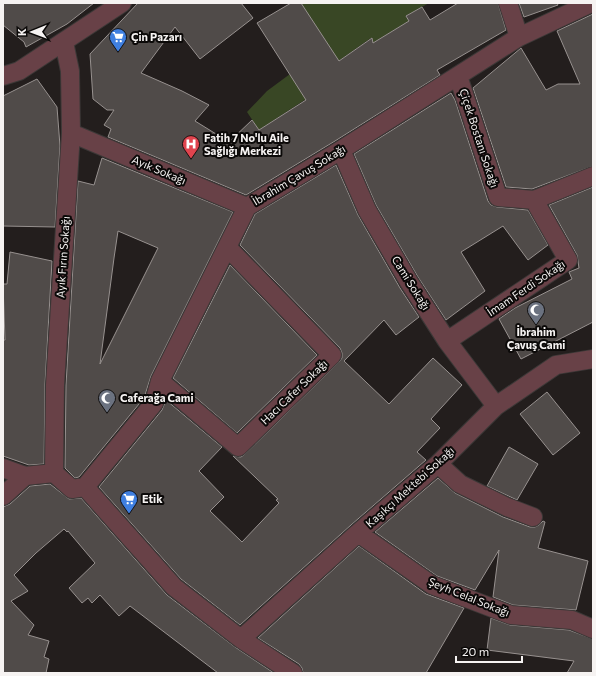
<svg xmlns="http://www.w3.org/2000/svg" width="596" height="676" viewBox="0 0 596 676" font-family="Commissioner,sans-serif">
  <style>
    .green { fill: #394725 }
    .building { fill: #504b49; stroke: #97918f; fill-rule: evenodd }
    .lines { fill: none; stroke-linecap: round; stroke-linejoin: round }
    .minor-casing { stroke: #3c3837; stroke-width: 20 }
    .minor { stroke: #684147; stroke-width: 18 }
    .labels { text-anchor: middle; stroke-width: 4; stroke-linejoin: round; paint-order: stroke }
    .poi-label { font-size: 11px; font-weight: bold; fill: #f6f3f2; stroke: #0b0908; text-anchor: start }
    .street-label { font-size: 11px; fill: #f6f3f2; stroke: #0b0908 }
  </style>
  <rect width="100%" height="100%" fill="#231e1d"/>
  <!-- green -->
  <path class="green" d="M301,3H429L406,16L409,21L373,43L371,38L333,65L306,99L259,130L247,112L267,91L290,74Z"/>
  <!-- building -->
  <path class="building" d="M3,3H94L67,24L26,47L24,42L3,25Z
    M138,3H241L253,18L200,59L175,27L141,73L182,91L209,105L195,121L229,142L252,120L259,130L306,100L257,23L291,3H301L339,61L372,38L373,43L409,21L406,16L422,7L430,20L458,3H498L506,30L437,70L440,75L335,141L246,195L108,137L111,129L104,125L114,110H107L93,99L90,54Z
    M519,3H557L558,5L524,17Z
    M593,14V166L532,189L506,187L473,88L521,48L546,90L558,84H580L557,31Z
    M37,79L57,107L60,146L55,227L3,226V96Z
    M451,93L455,100L488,201L491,205L497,207L528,210L548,245L528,260L503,226L461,252L485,291L446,320L418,277L376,205L354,154Z
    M102,158L233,212L151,376L144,398L79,477L75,478L65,468L66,385L78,181L94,185ZM118,231L158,248L100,364L114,258Z
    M336,165L358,215L400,288L419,317L396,335L384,320L344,361L389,404L433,358L462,385L431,419L440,428L417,452L426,460L351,525L240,625L181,579L99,487L162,410L166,400L222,447L199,471L224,497L210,511L242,542L279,503L276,500L278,499L233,456L241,457L245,454L339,362L342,358V353L340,348L240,245L255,214Z
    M593,187V322L521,359L499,319L515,308L572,279L569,272L579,268L577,255L549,205Z
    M10,252L52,261L45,384L44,464L29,465L3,456V340H5L3,284H7Z
    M230,265L317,355L237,433L173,378Z
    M547,392L580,433L553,455L520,414Z
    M509,447L538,464L517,500L487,486Z
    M438,478L455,493L503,517L530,527H535L539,525L543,521L545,522L538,548L588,561L576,610L513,605L493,597L499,550L475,590L437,576L375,532Z
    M50,484L69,499L81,498L167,595L235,647L274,673H218L130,606L119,616L100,595L92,603L88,598L82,603L69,588L95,563L68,531L67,532L64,529L36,553L14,575L28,591L11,601L34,625L28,635L49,641L44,657L49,659L46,673H3V507L10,504L30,486Z
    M359,546L426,594L464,608L426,673H303L302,668L299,664L258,638Z
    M491,618L510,625L569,630L593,639V673H567L574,661L487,650Z"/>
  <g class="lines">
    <!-- minor casing -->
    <g class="minor-casing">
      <path id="minor" d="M508,3L519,37
        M3,76L19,71L122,3
        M458,76L498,197L534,200L593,176
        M71,133L247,207
        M341,150L367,210L409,282L447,341L496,406
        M447,341L568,260L534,200
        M160,381L238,447L332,355L227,247
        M438,464L460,484L507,507L533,517
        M3,468L25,476L54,473L72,489L85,487L174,587L241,639L293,673
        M54,473L55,385L71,133L70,71L64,42
        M85,487L154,403L160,381L247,207L341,150L519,37L591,3
        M3,496L25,476
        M358,533L432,585L511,615L572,620L593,629
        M241,639L358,533L438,464L496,406L556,365L593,359"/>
    </g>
    <!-- minor -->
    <use href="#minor" class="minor"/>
  </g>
  <!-- icons -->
  <defs>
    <g id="supermarket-pin" transform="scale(0.9)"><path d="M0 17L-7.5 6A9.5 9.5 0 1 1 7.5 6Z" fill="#3f7fe0" stroke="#0b0908"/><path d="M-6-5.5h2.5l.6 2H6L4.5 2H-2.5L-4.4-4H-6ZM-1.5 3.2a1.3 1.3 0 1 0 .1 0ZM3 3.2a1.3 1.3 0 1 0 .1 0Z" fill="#fff"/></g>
    <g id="hospital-pin" transform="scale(0.9)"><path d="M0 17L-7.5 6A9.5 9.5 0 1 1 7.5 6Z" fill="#e0444e" stroke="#0b0908"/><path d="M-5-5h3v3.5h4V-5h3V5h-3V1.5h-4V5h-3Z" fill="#fff"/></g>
    <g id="mosque-pin" transform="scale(0.9)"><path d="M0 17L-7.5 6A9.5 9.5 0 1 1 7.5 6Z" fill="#6b7280" stroke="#0b0908"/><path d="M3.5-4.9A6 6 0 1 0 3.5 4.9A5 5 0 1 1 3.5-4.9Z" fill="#fff"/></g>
  </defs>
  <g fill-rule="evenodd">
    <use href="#supermarket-pin" x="118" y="37"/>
    <use href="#hospital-pin" x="191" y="144"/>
    <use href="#mosque-pin" x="536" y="310"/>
    <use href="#mosque-pin" x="107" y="398"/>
    <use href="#supermarket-pin" x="129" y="499"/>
  </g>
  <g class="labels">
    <!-- poi labels -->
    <g class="poi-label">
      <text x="131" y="41">Çin Pazarı</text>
      <text x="204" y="142">Fatih 7 No'lu Aile<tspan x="204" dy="13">Sağlığı Merkezi</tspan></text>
      <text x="536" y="336" text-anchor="middle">İbrahim<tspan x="536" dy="13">Çavuş Cami</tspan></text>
      <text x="120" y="402">Caferağa Cami</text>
      <text x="142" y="503">Etik</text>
    </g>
    <!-- street labels -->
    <g class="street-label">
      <text transform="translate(479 138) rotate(72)" y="4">Çiçek Bostanı Sokağı</text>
      <text transform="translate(159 170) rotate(23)" y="4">Ayık Sokağı</text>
      <text transform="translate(299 175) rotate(-31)" y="4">İbrahim Çavuş Sokağı</text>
      <text transform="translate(63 257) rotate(-86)" y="4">Ayık Fırın Sokağı</text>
      <text transform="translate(411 283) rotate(58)" y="4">Cami Sokağı</text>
      <text transform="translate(526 288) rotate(-34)" y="4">İmam Ferdi Sokağı</text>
      <text transform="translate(294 392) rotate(-44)" y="4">Hacı Cafer Sokağı</text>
      <text transform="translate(410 487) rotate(-42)" y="4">Kaşıkçı Mektebi Sokağı</text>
      <text transform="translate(469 597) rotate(22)" y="4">Şeyh Celal Sokağı</text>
    </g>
  </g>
  <!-- border -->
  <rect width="596" height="676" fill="none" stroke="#f6f3f2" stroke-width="8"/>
  <!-- north arrow -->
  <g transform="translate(32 32) rotate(269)" stroke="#0b0908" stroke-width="3" paint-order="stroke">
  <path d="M0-3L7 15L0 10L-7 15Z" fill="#f6f3f2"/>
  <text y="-6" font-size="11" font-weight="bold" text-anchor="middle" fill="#f6f3f2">K</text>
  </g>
  <!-- scale -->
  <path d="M456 656v6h66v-6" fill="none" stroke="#f6f3f2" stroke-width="2"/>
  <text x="462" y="656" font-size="12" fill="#f6f3f2" stroke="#0b0908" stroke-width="3" paint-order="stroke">20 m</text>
</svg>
